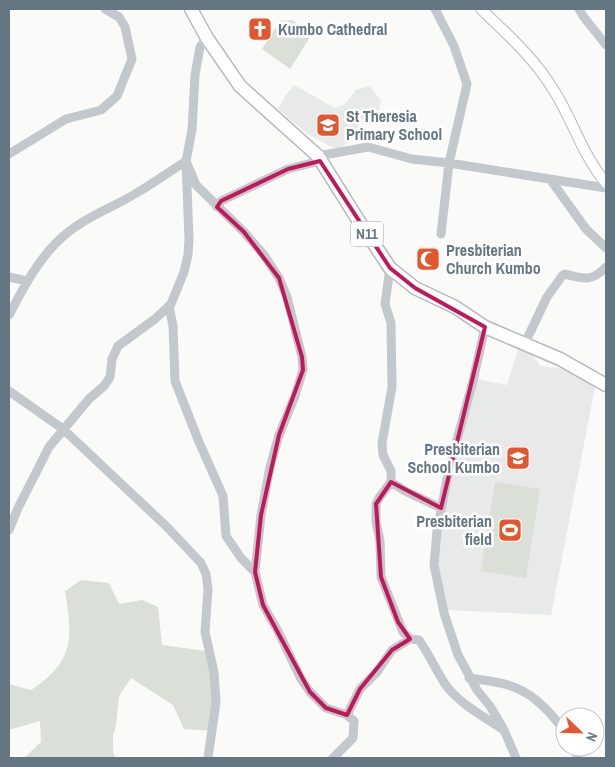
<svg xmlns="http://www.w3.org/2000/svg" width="615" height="767" viewBox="0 0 615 767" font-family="'Archivo Narrow',sans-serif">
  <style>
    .built { fill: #e8e9e9 }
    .green { fill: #dadfd7 }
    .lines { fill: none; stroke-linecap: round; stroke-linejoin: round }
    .major-casing { stroke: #b5babe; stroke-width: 12 }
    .highway-casing { stroke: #b4b9bd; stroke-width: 15 }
    .minor { stroke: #c3c8cc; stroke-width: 9 }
    .major { stroke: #fff; stroke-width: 10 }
    .highway { stroke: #fff; stroke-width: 12 }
    .marked { fill: none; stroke: #c2185b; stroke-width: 4; stroke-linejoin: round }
    .labels { text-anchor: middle; stroke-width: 5; stroke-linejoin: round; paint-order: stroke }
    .shield { fill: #fff; stroke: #939fa8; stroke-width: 1 }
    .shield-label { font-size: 15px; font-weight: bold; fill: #657683 }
    .poi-label { font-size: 16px; font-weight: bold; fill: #657683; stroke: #fff; text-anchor: start }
  </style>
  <rect width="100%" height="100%" fill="#fafaf8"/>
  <!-- built -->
  <path class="built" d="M294,85L335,108L345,104L356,90L370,86L381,101L379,109L375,115L366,116L346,144L337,150L306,133L278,109L286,95Z
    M519,346L530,351L540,366L557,368L562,367L596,382L551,615L446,610L439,576V542L447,488L476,379L507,385Z"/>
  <!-- green -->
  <path class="green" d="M292,20L306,29L304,33L310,37L290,69L262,49L280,21Z
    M495,482L540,489L526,578L481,571Z
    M81,580L109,583L119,604L142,600L158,607L162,645L206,651L210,671L214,731L184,729L173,705L131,678L119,696L116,726L113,736V751L115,758H24L41,742L40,721L9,730V684L31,690C74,662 73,638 65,591Z"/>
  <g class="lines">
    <!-- major casing -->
    <g class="major-casing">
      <path id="major" d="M481,9C507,34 534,58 553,89C573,120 581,153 606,183"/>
    </g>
    <!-- highway casing -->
    <g class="highway-casing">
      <path id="highway" d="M191,9L207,38L240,86L318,156L360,223L390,268L415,288L455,307L485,327L560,359L606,385"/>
    </g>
    <!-- minor -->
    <path class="minor" d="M435,9L454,46L467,84L449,163L441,234
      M579,9L583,16L606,45
      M9,154L66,119L101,110L117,96L132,59L125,27L119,17L105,9
      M318,156L368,147L412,159L449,163L606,188
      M550,179L586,229L606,248
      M217,207L221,201L288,169L320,161
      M390,268L385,304L391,323L392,387L382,443L383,455L391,471V482L379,498L376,504V522L380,541L381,577L403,632L410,639L419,640C429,654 436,670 445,684C459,704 485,717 504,730
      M9,277L27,281
      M169,306L173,326L175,381L199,442L223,496L226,536L241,558L255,572
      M9,315C23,289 36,263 57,242C80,219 108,210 135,194C152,184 169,172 186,161L196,185L244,232L264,255L279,278L287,297L302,357L303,370L295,396L279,435L270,467L261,515L255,572L263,605L278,631L301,679L310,692L326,708L347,715L354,721L353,738L333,758
      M485,327L473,381L449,469L437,531L434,565L444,613L458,655L477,690L490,706L504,730L516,758
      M525,343L547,297L562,276L565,274C583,279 592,282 606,267
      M9,391L63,429L167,527L201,563L206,574L208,589L205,632L214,672L216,702L208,758
      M391,482L405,491L441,508
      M9,530L18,508L49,447L89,399L104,386L110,377L112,359L118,346L155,319L171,304L184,272L188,255L189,239L186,161L192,130L195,75L200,47L207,38
      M469,678C482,680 496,681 508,685C533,692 551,712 565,732
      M347,715L360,689L377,672L392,650L410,639
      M574,747L578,758"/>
    <!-- major -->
    <use href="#major" class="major"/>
    <!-- highway -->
    <use href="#highway" class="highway"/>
  </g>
  <!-- marked area -->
  <path class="marked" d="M320,161L390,268L415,288L485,327L441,508L391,482L376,504L381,577L398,622L410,639L392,650L360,689L347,715L326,708L310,692L263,605L255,572L261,515L279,435L303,370L302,357L279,278L244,232L217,207L221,201L288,169Z"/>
  <!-- icons -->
  <defs>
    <g id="church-square" transform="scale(1.25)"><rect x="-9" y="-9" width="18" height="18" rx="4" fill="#e4572e" stroke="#fff"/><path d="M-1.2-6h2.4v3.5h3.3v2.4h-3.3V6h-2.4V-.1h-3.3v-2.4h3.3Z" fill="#fff"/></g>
    <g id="school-square" transform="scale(1.25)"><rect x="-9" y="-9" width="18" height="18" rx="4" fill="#e4572e" stroke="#fff"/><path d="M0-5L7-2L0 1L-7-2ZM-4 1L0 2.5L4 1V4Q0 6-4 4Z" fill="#fff"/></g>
    <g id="mosque-square" transform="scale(1.25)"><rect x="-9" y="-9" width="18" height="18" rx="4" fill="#e4572e" stroke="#fff"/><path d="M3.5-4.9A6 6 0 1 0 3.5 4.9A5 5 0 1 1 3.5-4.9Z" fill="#fff"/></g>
    <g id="stadium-square" transform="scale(1.25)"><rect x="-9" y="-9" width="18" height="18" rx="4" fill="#e4572e" stroke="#fff"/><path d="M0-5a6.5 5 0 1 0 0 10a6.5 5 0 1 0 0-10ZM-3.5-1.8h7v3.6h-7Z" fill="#fff"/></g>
  </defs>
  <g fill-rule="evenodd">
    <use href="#church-square" x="260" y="29"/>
    <use href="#school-square" x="328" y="125"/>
    <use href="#mosque-square" x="428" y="259"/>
    <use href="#school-square" x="518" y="458"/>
    <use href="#stadium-square" x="510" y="530"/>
  </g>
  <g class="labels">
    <!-- shield labels -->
    <rect class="shield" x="351" y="221.5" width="32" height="25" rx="4"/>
    <g class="shield-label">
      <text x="367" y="239">N11</text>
    </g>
    <!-- poi labels -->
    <g class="poi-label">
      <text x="278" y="35">Kumbo Cathedral</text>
      <text x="346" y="122">St Theresia<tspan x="346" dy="18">Primary School</tspan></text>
      <text x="446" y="256">Presbiterian<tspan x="446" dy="18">Church Kumbo</tspan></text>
      <text x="500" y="455" text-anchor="end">Presbiterian<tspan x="500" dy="18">School Kumbo</tspan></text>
      <text x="492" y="527" text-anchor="end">Presbiterian<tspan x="492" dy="18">field</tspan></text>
    </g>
  </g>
  <!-- border -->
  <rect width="615" height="767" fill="none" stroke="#657683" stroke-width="20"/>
  <!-- north arrow -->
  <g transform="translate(580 732) rotate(113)"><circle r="24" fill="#ffffff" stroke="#c1c8cd"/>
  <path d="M0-4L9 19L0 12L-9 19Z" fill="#e4572e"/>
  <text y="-8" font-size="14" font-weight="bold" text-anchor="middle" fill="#657683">N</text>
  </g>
</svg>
